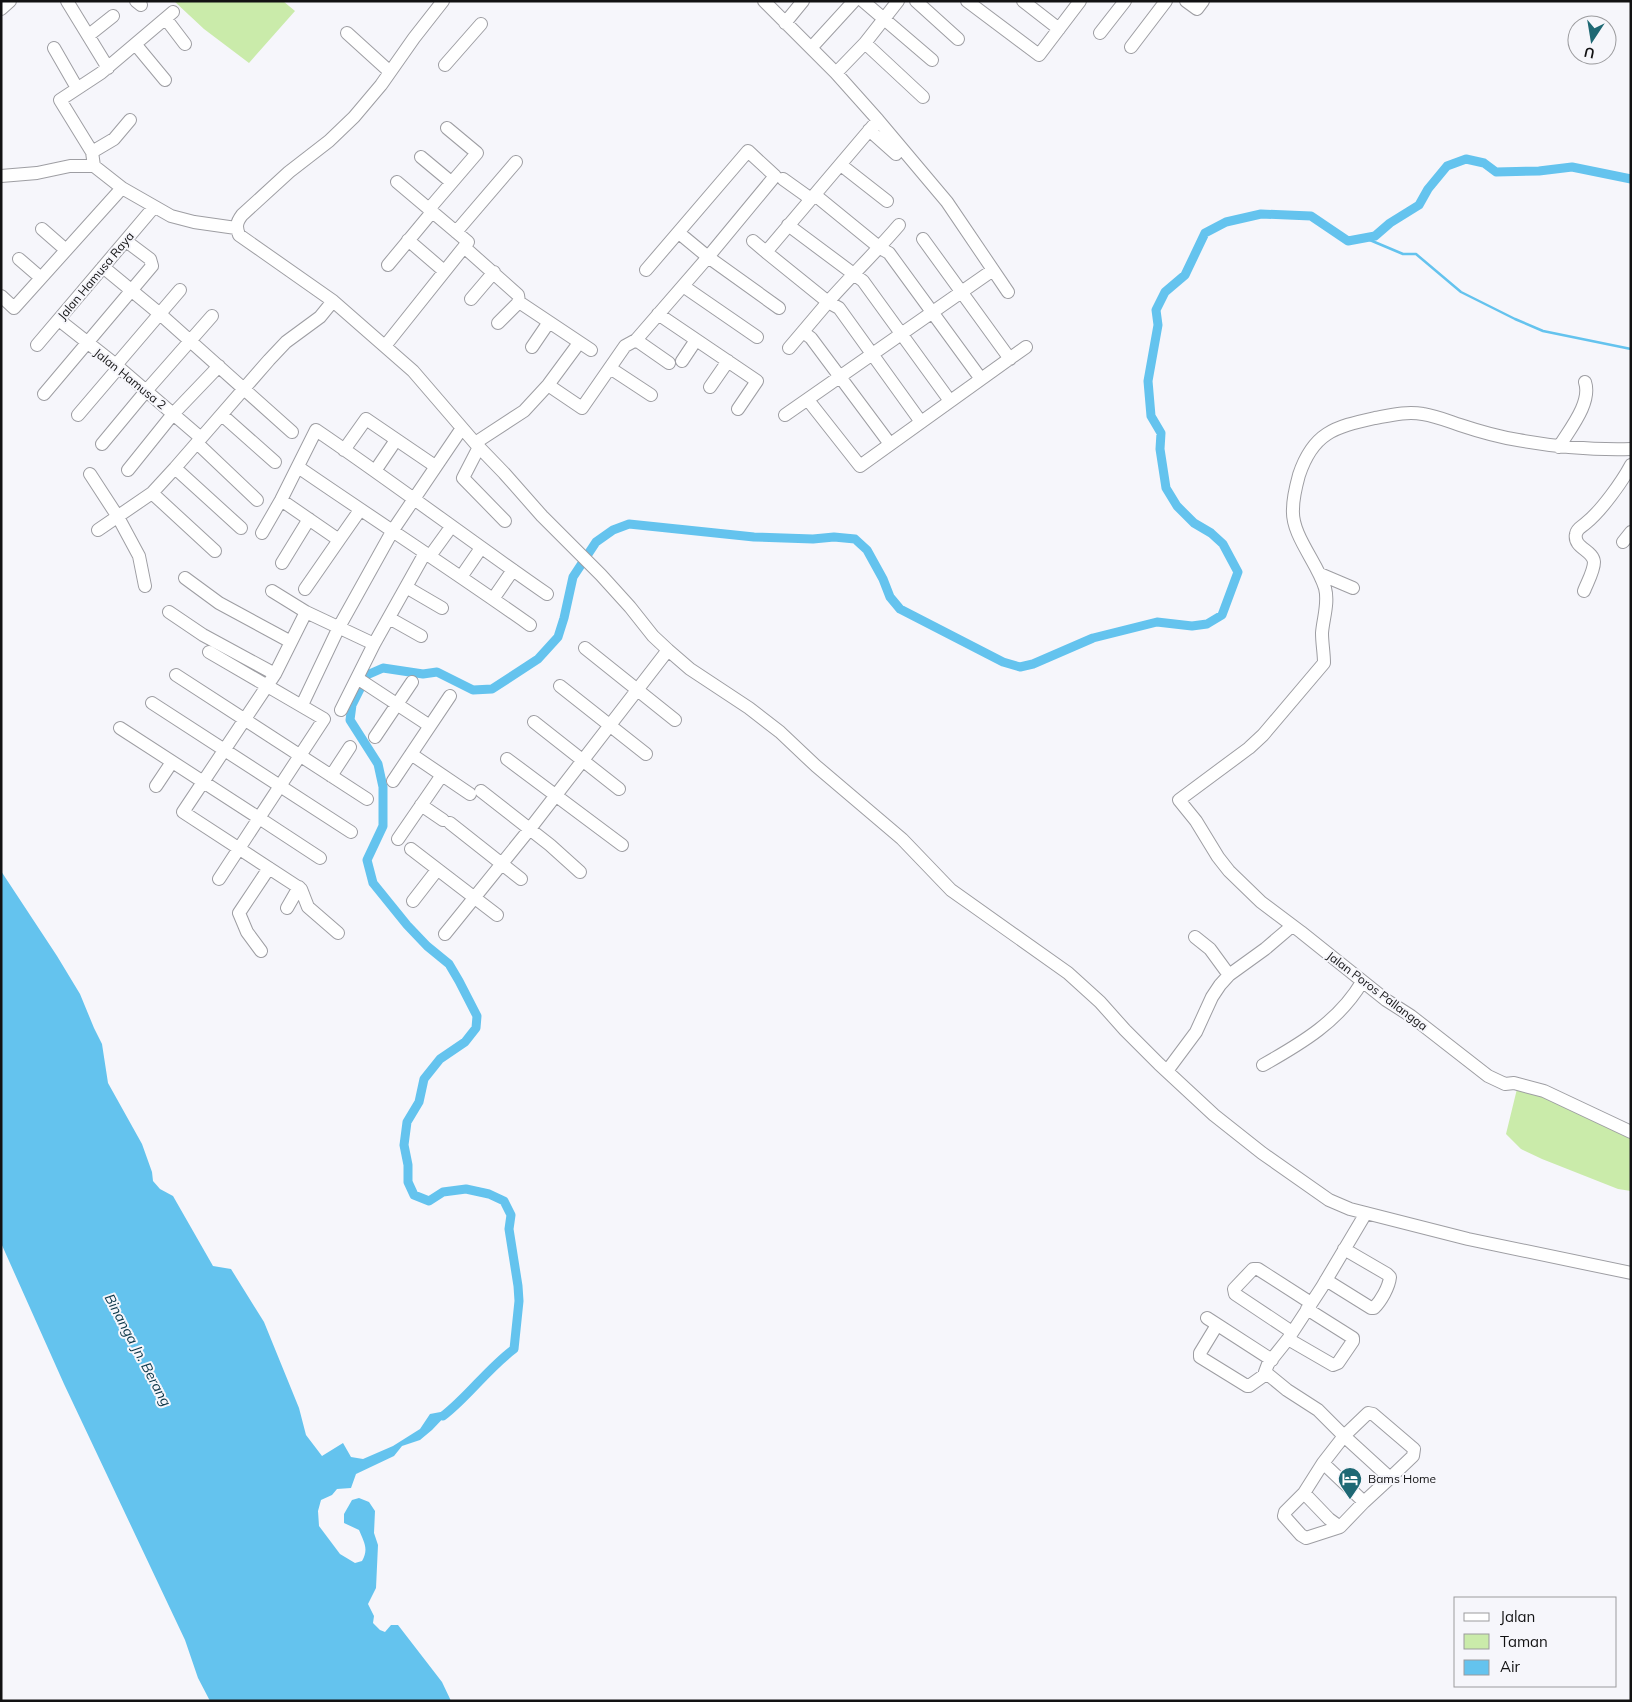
<svg xmlns="http://www.w3.org/2000/svg" width="1632" height="1702" viewBox="0 0 1632 1702" font-family="Mulish,sans-serif">
  <style>
    .green { fill: #caebaa }
    .water { fill: #64c3ee }
    .lines { fill: none; stroke-linecap: round; stroke-linejoin: round }
    .stream { stroke: #64c3ee; stroke-width: 2.5 }
    .canal { stroke: #64c3ee; stroke-width: 9 }
    .minor-casing { stroke: #9e9ea3; stroke-width: 14 }
    .minor { stroke: #fff; stroke-width: 12 }
    .labels { text-anchor: middle; stroke-width: 4; stroke-linejoin: round; paint-order: stroke }
    .street-label { font-size: 12px; fill: #121213; stroke: #f6f6fb }
    .poi-label { font-size: 12px; fill: #121213; stroke: #f6f6fb; text-anchor: start }
    .water-label { font-size: 14px; font-style: italic; fill: #093547; stroke: #f6f6fb }
  </style>
  <rect width="100%" height="100%" fill="#f6f6fb"/>
  <!-- green -->
  <path class="green" d="M174,1H283L295,11L249,63L204,29Z
    M1521,1087L1631,1134V1191L1618,1189L1542,1159L1521,1149L1506,1134L1516,1093L1517,1089Z"/>
  <!-- water -->
  <path class="water" d="M1,871L57,956L80,994L94,1028L102,1044L108,1083L142,1144L152,1172L153,1181L160,1189L173,1196L213,1266L231,1269L264,1322L299,1408L306,1435L322,1456L343,1443L351,1457L363,1459L393,1446L420,1429L430,1414L451,1410L432,1430L420,1440L402,1446L394,1456L356,1474L351,1488L337,1489L332,1495L321,1500L318,1511L319,1526L340,1554L355,1563L362,1561C369,1549 364,1542 359,1530L344,1523V1514L352,1500L359,1498L369,1502L375,1511L374,1533L378,1545L376,1588L368,1604L374,1616L373,1623L380,1630L385,1632L391,1625H398L442,1682L451,1701H210L198,1678L185,1640L64,1384L1,1243Z"/>
  <g class="lines">
    <!-- stream -->
    <path class="stream" d="M1365,238L1403,254H1416L1461,292L1515,319L1543,331L1631,349"/>
    <!-- canal -->
    <path class="canal" d="M443,1416C469,1396 487,1369 514,1349L519,1301L518,1286L509,1229L511,1215L504,1201L489,1194L466,1189L443,1192L429,1201L414,1195L408,1182V1165L404,1145L407,1122L419,1102L424,1079L440,1059L465,1042L476,1028L477,1016L459,981L449,964L427,946L407,925L373,883L367,860L383,826V787L378,764L350,720L352,705L367,675L383,668L423,674L437,672L473,690L492,689L538,659L558,637L564,618L573,577L596,542L613,530L629,524L754,537L813,539L834,537L855,539L867,550L883,579L890,597L900,609L1003,662L1020,667L1033,664L1093,638L1157,622L1192,626L1207,624L1222,615L1238,572L1223,544L1211,533L1194,523L1177,506L1166,488L1160,449L1161,433L1151,416L1148,381L1158,325L1156,310L1165,292L1185,275L1205,233L1226,222L1261,214L1311,216L1348,241L1375,236L1390,223L1419,205L1428,189L1447,166L1466,159L1484,163L1496,172L1539,171L1572,167L1631,179"/>
    <!-- minor casing -->
    <g class="minor-casing">
      <path id="minor" d="M67,1L108,68
        M136,1L141,5
        M443,1L414,38L381,85L354,117L329,141L289,172L242,215C236,223 236,227 239,235L333,301L413,371L475,443L504,473L542,516L601,575L630,607L653,636L668,650L690,669L749,708L780,732L816,766L902,839L951,890L1068,973L1100,1002L1125,1030L1159,1064L1214,1115L1262,1153L1329,1200L1350,1209L1468,1239L1631,1273
        M764,1L836,73L878,120L947,202L1008,292
        M863,1L932,60
        M916,1L958,39
        M967,1L1039,55L1080,1
        M1023,1L1059,29
        M1186,1L1197,9L1203,1
        M1,9L10,1
        M166,19L185,44
        M785,23L803,1
        M347,33L390,72
        M1100,33L1125,1
        M89,35L113,16
        M865,43L923,97
        M136,45L165,80
        M1131,47L1166,1
        M54,48L77,88
        M811,48L854,1
        M445,65L481,24
        M836,73L865,43L898,1
        M878,120L766,252L828,302C851,276 876,252 899,225
        M869,130L896,154
        M92,152L114,139L130,120
        M421,157L451,182
        M841,165L887,201
        M94,166L92,152L60,100L101,73L173,12
        M1,176L37,173L70,166H94L122,188L171,216L194,222L236,228
        M783,179L811,199
        M815,195L880,248L889,253L981,379
        M429,209L477,153L447,128
        M788,225L863,281L950,401
        M42,229L66,250
        M456,232L516,162
        M679,233L708,257L779,308
        M923,239L1010,359
        M408,240L444,271
        M753,241L766,252
        M464,247L518,295L519,302L591,350
        M19,259L41,278
        M388,265L432,212
        M103,267L160,314L292,432
        M683,286L757,337
        M1,296L14,308L122,188
        M471,299L494,272
        M658,314L757,381L738,409
        M59,320L116,365L201,438
        M498,323L519,302
        M803,332L811,338L890,444
        M636,340L669,363
        M37,345L154,207
        M385,346L468,242L397,182
        M532,347L549,322
        M789,348L828,302L839,308L921,422
        M682,361L696,340
        M116,365L180,290
        M610,368L651,395
        M548,385L582,408L625,346L636,340L708,257L775,176L748,151L646,270
        M710,387L728,361
        M44,394L152,266L150,259L126,241
        M808,400L860,466L1026,347
        M78,415L119,367
        M222,415L275,462
        M785,415L993,270
        M197,443L257,500
        M475,443L524,411L548,385L579,343
        M102,444L146,391L212,316
        M479,447L463,478L505,521
        M1559,447C1569,430 1592,403 1585,382
        M1631,449C1592,450 1556,447 1518,440C1499,437 1478,431 1460,425C1448,421 1436,416 1423,414C1407,411 1391,415 1375,418C1334,427 1313,433 1299,475C1296,486 1293,497 1293,509C1291,535 1318,563 1325,588C1329,603 1323,619 1322,633C1322,643 1324,653 1324,663L1263,735L1249,748L1179,800L1196,821L1218,857L1229,871L1261,902L1301,932L1386,1000L1411,1016L1488,1076L1505,1084L1514,1083L1544,1091L1631,1132
        M344,450L366,419L435,466
        M298,467C375,520 454,571 530,625
        M175,468L241,528
        M128,470L173,414L219,366
        M375,471L396,440
        M90,474L118,517L139,556L145,586
        M152,493L215,551
        M281,500L339,540L305,589
        M98,530L152,493L175,468L269,360L286,342L320,317L333,301
        M262,533L281,500L316,430C394,483 469,540 547,594
        M339,540L360,510
        M1623,542L1631,532
        M430,556L451,527
        M282,563L309,519
        M1320,574L1353,588
        M461,577L481,548
        M185,578L219,603L291,642
        M406,587L442,608
        M272,591L306,612L374,644
        M1584,591C1587,583 1594,571 1594,562C1593,550 1573,548 1576,534C1577,528 1582,527 1586,523C1601,511 1622,482 1631,465
        M493,599L513,570
        M169,612L203,635L275,674
        M306,612L275,674L183,812L301,889L308,907L338,933
        M389,618L421,636
        M585,648L675,720
        M176,675L367,799
        M357,678L430,726
        M560,686L646,754
        M152,703L351,832
        M302,705L339,627L393,530L462,428
        M341,710L374,644L425,553
        M534,722L619,789
        M120,728L259,818L324,719L209,652
        M375,737L412,682
        M411,754L470,794
        M507,759L622,845
        M331,776L350,747
        M393,781L450,696
        M156,786L172,762
        M481,791L550,845L580,872
        M421,805L443,820
        M450,823L521,879
        M398,839L442,775
        M411,849L497,915
        M219,879L259,818L320,858
        M413,901L437,870
        M287,908L299,887
        M445,934L529,830L668,650
        M1195,937L1210,949L1229,975
        M261,951L247,932L239,913L269,868
        M1263,1065C1302,1043 1339,1021 1362,982
        M1167,1071L1196,1032L1212,997L1220,985L1229,975L1265,949L1292,926
        M1326,1280L1371,1308H1374C1381,1301 1389,1287 1390,1277L1387,1274L1344,1249
        M1207,1318L1272,1360
        M1217,1325L1200,1353V1357L1247,1386H1249L1266,1374
        M1292,1332L1235,1294L1234,1289L1253,1269H1258L1311,1303
        M1288,1339L1333,1365L1338,1363L1353,1341V1338L1307,1309
        M1368,1413L1373,1414L1414,1449L1413,1456L1390,1478L1344,1436Z
        M1323,1463L1364,1502
        M1304,1493L1329,1519L1340,1527L1306,1538L1301,1535L1284,1516L1285,1512L1304,1493L1323,1463L1344,1436L1318,1410L1287,1390L1265,1372L1268,1364L1288,1339L1322,1287L1366,1213
        M1340,1527L1364,1502L1390,1478"/>
    </g>
    <!-- minor -->
    <use href="#minor" class="minor"/>
  </g>
  <!-- icons -->
  <defs>
    <g id="hotel-pin" transform="scale(1.25)"><path d="M0 17L-7.5 6A9.5 9.5 0 1 1 7.5 6Z" fill="#1e6874" stroke="#f6f6fb"/><path d="M-6-4.5h1.5V1H6V5H4.5V3h-9V5H-6ZM-4 0a1.8 1.8 0 1 1 3.6 0ZM.5 0V-2.5h3Q6-2.5 6 0Z" fill="#fff"/></g>
  </defs>
  <g fill-rule="evenodd">
    <use href="#hotel-pin" x="1350" y="1479"/>
  </g>
  <g class="labels">
    <!-- street labels -->
    <g class="street-label">
      <text transform="translate(96 276) rotate(-50)" y="4">Jalan Hamusa Raya</text>
      <text transform="translate(130 379) rotate(39)" y="4">Jalan Hamusa 2</text>
      <text transform="translate(1377 991) rotate(37)" y="4">Jalan Poros Pallangga</text>
    </g>
    <!-- poi labels -->
    <g class="poi-label">
      <text x="1368" y="1483">Bams Home</text>
    </g>
    <!-- water labels -->
    <g class="water-label">
      <text transform="translate(138 1350) rotate(62)" y="5">Binanga Jn. Berang</text>
    </g>
  </g>
  <!-- border -->
  <rect width="1632" height="1702" fill="none" stroke="#121213" stroke-width="5"/>
  <!-- legend -->
  <rect x="1454" y="1597" width="162" height="90" fill="#f6f6fb" stroke="#9b9b9e"/>
  <rect x="1464" y="1613" width="25" height="8" fill="#ffffff" stroke="#9b9b9e"/>
  <text x="1500" y="1622" font-size="15" fill="#121213">Jalan</text>
  <rect x="1464" y="1634" width="25" height="15" fill="#caebaa" stroke="#9b9b9e"/>
  <text x="1500" y="1647" font-size="15" fill="#121213">Taman</text>
  <rect x="1464" y="1660" width="25" height="15" fill="#64c3ee" stroke="#9b9b9e"/>
  <text x="1500" y="1672" font-size="15" fill="#121213">Air</text>
  <!-- north arrow -->
  <g transform="translate(1592 40) rotate(192)"><circle r="24" fill="#f6f6fb" stroke="#9b9b9e"/>
  <path d="M0-4L9 19L0 12L-9 19Z" fill="#1e6874"/>
  <text y="-8" font-size="14" font-weight="bold" text-anchor="middle" fill="#121213">U</text>
  </g>
</svg>
